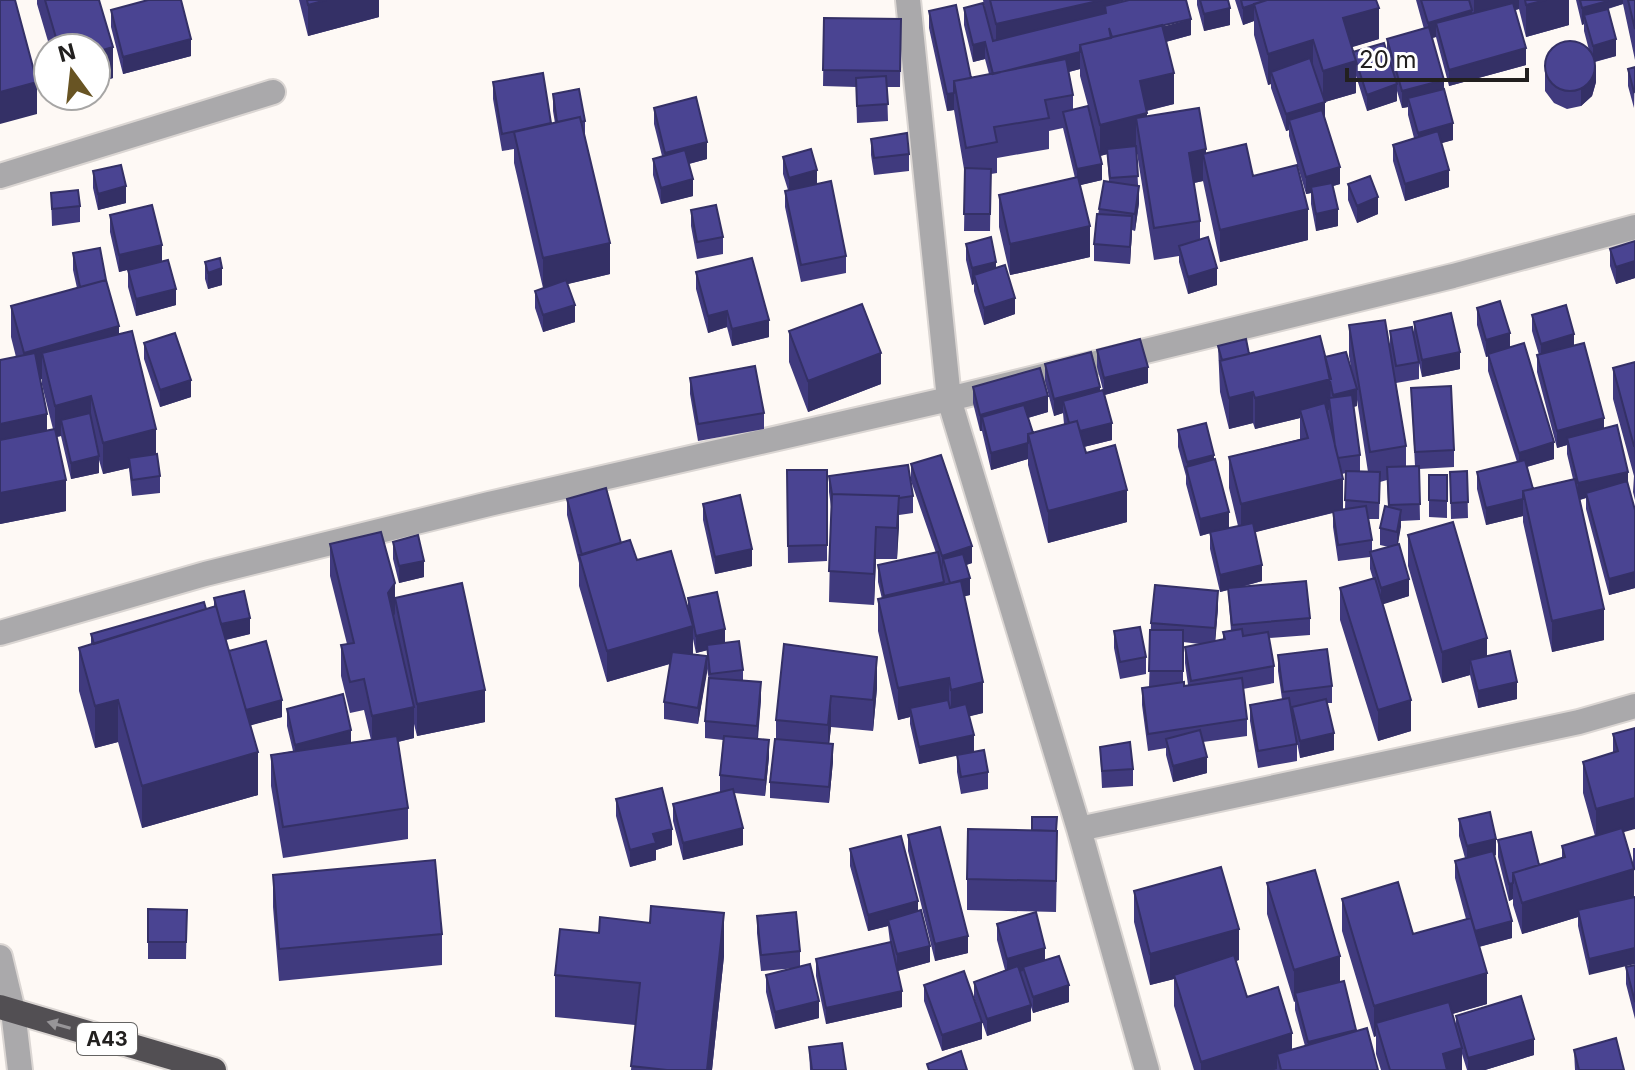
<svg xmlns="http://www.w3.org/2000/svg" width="1635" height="1070" viewBox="0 0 1635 1070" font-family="Inter,sans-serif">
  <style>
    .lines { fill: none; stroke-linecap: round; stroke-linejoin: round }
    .minor-casing { stroke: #dbd6d3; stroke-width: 28 }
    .highway-casing { stroke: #dbd6d3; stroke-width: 28 }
    .minor { stroke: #aaa9ab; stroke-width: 24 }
    .highway { stroke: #524f53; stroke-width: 24 }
    .wall { fill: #403a7e; fill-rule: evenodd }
    .shaded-wall { fill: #343066 }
    .building { fill: #4a4492; stroke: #343066; stroke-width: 2 }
    .oneway { fill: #979598 }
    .labels { text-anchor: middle; stroke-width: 8; stroke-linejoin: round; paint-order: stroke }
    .shield { fill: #fff; stroke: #646362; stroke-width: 2 }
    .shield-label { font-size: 20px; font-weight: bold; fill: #22201f }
  </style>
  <rect width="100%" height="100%" fill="#fef9f5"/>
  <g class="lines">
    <!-- minor casing -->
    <g class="minor-casing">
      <path id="minor" d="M908,0L949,399L1079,829L1147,1070
        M0,176L273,92
        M0,633L205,574L489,504L949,399L1453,276L1635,227
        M1079,829L1579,722L1635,706
        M0,957L13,1011L20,1070"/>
    </g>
    <!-- highway casing -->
    <g class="highway-casing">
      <path id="highway" d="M0,1007L214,1070"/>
    </g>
    <!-- minor -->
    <use href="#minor" class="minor"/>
    <!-- highway -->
    <use href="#highway" class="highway"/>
  </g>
  <!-- wall -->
  <path class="wall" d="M37,0H99L113,78L96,83V48H50L37,4Z
    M299,0H379V17L308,36Z
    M983,0H1126L1105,6L1191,35L1166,42L1174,104L1147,111V116L1206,154L1253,176L1308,240L1220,262L1203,181L1194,183L1200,221V239L1217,285L1188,294L1179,262V256L1154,260L1136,147L1139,203L1135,231L1132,230L1130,264L1094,261V244L1099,209L1109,181L1107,154L1100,156L1102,180L1080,185L1090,257L1010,275L999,227V195L1075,178L1063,128L1049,131V149L997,158V173L991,174L990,231H964L965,175L954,110L947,111L929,28V11L971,78L989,74L985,59L973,62L964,25V8L987,19ZM1080,69V76L1088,106L1073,110V95L1069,72Z
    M1197,0H1228L1230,25L1204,31L1197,5Z
    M1235,0H1376L1379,39L1351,47L1353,53L1387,52V39L1424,29L1416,0H1569V25L1526,37L1519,9L1515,10L1526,65L1449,86L1436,37L1432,38L1444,89L1453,140L1441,143L1449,187L1405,201L1393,161V145L1414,138L1408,115V107L1402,108L1397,91V101L1367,111L1356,76V93L1325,102V119L1340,184L1333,186L1338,226L1316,231L1311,204V193L1306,194L1289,136V130L1286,131L1271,88V84L1268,85L1254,35V21L1243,25Z
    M1576,0H1635V60L1623,4L1608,9L1616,56L1595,62L1596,82L1592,96L1581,106L1567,109L1554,103L1545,91V59L1589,50L1584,31V24L1582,25Z
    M111,10L191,56L123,74L111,27Z
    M824,18L901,19L900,87H887L888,121L857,123L856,87L823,86Z
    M1635,67L1634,108L1628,86V69Z
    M493,82L551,123H555L553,111V94L585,121V136L610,274L567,284L575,322L543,332L535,308V291L543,288L514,163V149L502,151L493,99Z
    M654,108L707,159L689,164L693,196L661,204L653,175V159L662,156L654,124Z
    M871,139L909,154V171L874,175L871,155Z
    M783,157L817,184L846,256V273L801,282L785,207V191L788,190L783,174Z
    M93,171L126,203L98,210L93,188Z
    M1348,184L1378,214L1357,223L1348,200Z
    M51,193L80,206V222L52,226Z
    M691,210L723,237V254L697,259L691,226Z
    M110,215L162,261L176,305L136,316L128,287V270L155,263L119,272L110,232Z
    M1635,241V278L1616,284L1610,266V249Z
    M966,244L996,268L1015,314L984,325L974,291V284L972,285L966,260Z
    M73,253L106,280L119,334L156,454L160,476V493L132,496L129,468L103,474L99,460V473L71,479L61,436L57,437L66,511L0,524V360L16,357L11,337V306L77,288L73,270ZM42,379V385L53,429L47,430L40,380Z
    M205,262L222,285L208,289L205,279Z
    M696,272L769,337L732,346L727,327L708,333L696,289Z
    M1477,308L1510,347L1554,459L1527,467L1533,489L1573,479L1567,454V445L1557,448L1537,372V355H1539L1532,331V315L1574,346L1604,428L1628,484L1635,510V588L1609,595L1586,509V498L1580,500L1604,640L1552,652L1523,522V516L1486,525L1477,489V472L1517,462L1488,371V356L1486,357L1477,325Z
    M1414,322L1460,369L1422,377L1416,349L1419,362V379L1396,383L1406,446V466H1415L1411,388L1454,450V467L1419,469L1420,520L1401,521L1398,544L1409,596L1382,604L1411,731L1378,741L1340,620V588L1373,579L1370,569V557L1338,561L1333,527V513L1255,532L1262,581L1238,588L1310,618V635L1269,638L1274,666V683L1243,689L1247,719V736L1203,742L1207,773L1173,782L1166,755V748L1148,751L1142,705V688L1149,687L1151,623L1218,608L1215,641L1223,639V632L1231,631L1228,590L1220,592L1210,549V533L1200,536L1186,484V476L1178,447V430L1214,460L1229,528L1238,526L1229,488V457L1300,439V418L1255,429L1253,423L1229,429L1220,392L1218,346L1249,354L1325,357L1352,373L1349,356V325L1390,346V331L1414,337ZM1357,400L1368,472L1360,471V455L1353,407L1357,406ZM1346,473L1345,509H1343L1342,474ZM1387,480L1388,507L1380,528V545L1389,547L1372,552V540L1368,519H1379L1380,482ZM1183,642L1200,644L1185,647V663L1188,685L1184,686L1183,682Z
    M789,331L881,384L808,412L789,362Z
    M144,343L191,397L160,407L144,359Z
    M1097,350L1148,383L1105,395L1112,440L1084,447L1086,453L1127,522L1048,543L1028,465V459L991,470L982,431H980L973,403V387L1048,412L1028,418L1033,433L1064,424L1063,413L1054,416L1045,381V364L1100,391L1103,390L1097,367Z
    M1635,362V500L1633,492L1634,476L1613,399V368Z
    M690,378L764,413V429L698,441L690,394Z
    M911,464L972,563L966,565L970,595L964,596L983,713L969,716L974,752L988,772V789L961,794L957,772V755L919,764L910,724V717L898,720L878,631V599H882L878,582V565L936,553L911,481Z
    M787,470H827V561L788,563Z
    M1467,471L1468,518L1451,519L1450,472Z
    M1429,475H1447V518L1429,517Z
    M829,476L913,496V513L899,515L897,559H876L874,605L829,602L831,507L829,492Z
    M567,499L637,560L688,608V598L725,643L743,670V681L761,699L758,739L769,757L765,796L734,793L743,845L683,860L673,821V804L722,792H720V775L723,740L705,738V721L709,680L707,669L698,724L664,719V702L670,664L607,682L579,586V563L567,515ZM693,639L696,653L707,650V656L693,654Z
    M703,504L752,566L715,574L703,520Z
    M1408,535L1487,656L1517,699L1478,708L1470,675L1442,683L1408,566Z
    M393,542L424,577L399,583L393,559Z
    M330,544L395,598L485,722L417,736L414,724V738L398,742L408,808V839L283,858L271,786V755L293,751L287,726V709L351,742L371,740L364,710L350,713L341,676V645L347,644L330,576Z
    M214,598L250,634L226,640L229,653L282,717L250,725L258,795L142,828L118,742L95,748L79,691V648L91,644V634L206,609L214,607Z
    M1114,631L1146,657V674L1120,679L1114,648Z
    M784,644L877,688L873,731L831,727L829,744L833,761L829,803L770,798V782L776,739V720Z
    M1278,655L1332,686V703H1327L1334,750L1300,758L1297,742V761L1258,768L1250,721V705L1282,699L1278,671Z
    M1635,728L1624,832L1589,975L1578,926V917L1522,934L1513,905V899L1509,901L1498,857V840L1539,865L1562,858V846L1595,836L1583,793V762L1613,753V734Z
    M1100,747L1133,769V786L1102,788Z
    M616,799L672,845L656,850V860L630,867L616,816Z
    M1459,819L1496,855L1494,856L1512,938L1479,947L1487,1004L1452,1014L1456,1027V1016L1534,1055L1485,1070H1467L1462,1054V1070H1381L1376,1054V1036L1374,1037L1342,931V899L1413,934L1466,919L1455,878V861L1465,858L1459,836Z
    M908,835L968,953L935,961L908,851Z
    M1633,848H1635V871L1633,865Z
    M850,849L918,911L930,962L898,971L902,1007L826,1024L816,976V959L890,942L888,926L868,931L850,866Z
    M1057,862L1056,912L967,910V879Z
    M273,875L442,934V965L279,981L273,907Z
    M1267,883L1340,982L1356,1031L1378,1070H1194L1174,1006V979L1150,985L1134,922V891L1239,960L1236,961L1247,997L1292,1049L1305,1046L1295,1010V1001L1294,1002L1267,914Z
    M148,909L187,910L186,959H148Z
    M757,916L800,951V967L819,1018L775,1029L766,992V975L797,968L761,971L757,933Z
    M997,924L1045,960L1069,1002L1033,1013L1031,1007V1021L987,1036L974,998V982L1005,970L997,940Z
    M599,933L724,956L712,1070H631L635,1025L555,1017V975Z
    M1635,965V1019L1626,984V967Z
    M924,985L982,1039L942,1051L924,1001Z
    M809,1047L846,1070H810Z
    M1574,1050L1624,1070H1575Z"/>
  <!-- shaded-wall -->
  <path class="shaded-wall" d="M326,0H379V17L308,36V5Z
    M1102,0H1126L1105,6V30L996,56V24Z
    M1474,0H1519V9L1474,22Z
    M1546,0H1569V25L1526,37V5Z
    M1607,0H1623V4L1584,15V24L1582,25V8Z
    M1254,4V21L1243,25V8Z
    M1230,8V25L1204,31V14Z
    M1379,8V39L1343,50V18Z
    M1472,10V26L1436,23V37L1428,39V23Z
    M1191,19V35L1113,56V40Z
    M191,39V56L123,74V57Z
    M1616,39V56L1593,62V46Z
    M1313,40V71L1271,72V84L1268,85V54Z
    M985,42V59L973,62V45Z
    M113,47V78L96,83V52Z
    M1526,48V65L1449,86V70Z
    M1080,52V69L993,91V74Z
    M1356,61V93L1325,102V118L1289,120V130L1286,131V114L1323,102V71Z
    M1596,65V82L1592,96L1581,106V89Z
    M1174,73V104L1140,112V81Z
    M1444,80V97L1408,98V107L1402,108V91Z
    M37,82V114L0,124V92Z
    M1397,84V101L1367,111V95Z
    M954,93V110L947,111V94Z
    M1147,113V144L1136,118V147L1100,156V125Z
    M1453,123V140L1418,150V133Z
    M707,142V159L665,170V153Z
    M1206,149V167L1203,154V181L1189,184V153Z
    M1102,164V180L1077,186V169Z
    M1340,167V184L1312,192L1311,187V193L1306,194V177Z
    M817,170V186L789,195V178Z
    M1449,170V187L1405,201V184Z
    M693,179V196L661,204V188Z
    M126,186V203L98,210V194Z
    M1139,186V203L1135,231V214Z
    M1378,197V214L1357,223V206Z
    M1308,209V240L1220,262V230Z
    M1338,209V226L1316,231V214Z
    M1132,216V232L1130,264V247Z
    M1090,226V257L1010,275V244Z
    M610,243V274L543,290V258Z
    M162,245V261L119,272V255Z
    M1635,261V278L1616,284V267Z
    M996,262V279L974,275V284L972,285V268Z
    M222,268V285L208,289V273Z
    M1217,268V285L1188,294V277Z
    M176,289V305L136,316V299Z
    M1015,298V314L984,325V308Z
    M575,305V322L543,332V315Z
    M727,311V327L708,333V316Z
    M769,320V337L732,346V329Z
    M119,326V358L42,353V379L24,384V353Z
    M1510,333V350L1486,357V340Z
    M1574,334V351L1541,361V344Z
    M1460,352V369L1422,377V360Z
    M881,353V384L808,412V381Z
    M1148,367V383L1104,395V378Z
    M1331,379L1330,410L1329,398V410L1302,417L1300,410V418L1255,429V398Z
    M191,380V397L160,407V390Z
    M1100,387V403L1063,401V413L1054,416V399Z
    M1357,389V406L1333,411V395Z
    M1253,392V423L1229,429V398Z
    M91,396V427L61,420V436L55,437V406Z
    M1048,396V412L985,430L982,417V431H980V415Z
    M47,414V445L0,455V424Z
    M1604,418V435L1567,438V445L1557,448V431Z
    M1112,423V440L1071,450V434Z
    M156,429V461L129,458V468L103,474V443Z
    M1554,442V459L1519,469V453Z
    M1028,443V459L991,470V453Z
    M1634,446H1635L1634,478Z
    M1214,455V471L1187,470V462Z
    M99,456V473L71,479V463Z
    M1628,472V489L1586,493V498L1578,500V483Z
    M1343,479V510L1241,536V504Z
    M66,480V511L0,524V493Z
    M1127,490V522L1048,543V511Z
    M899,496V528L897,559V528Z
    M1523,499V516L1486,525V508Z
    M1401,510V527L1397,549V532Z
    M1229,512V528L1200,536V519Z
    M876,527V559L874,605V574Z
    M972,546V563L946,572L943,559L942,573V556Z
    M752,549V566L715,574V557Z
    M424,561V577L399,583V566Z
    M1262,565V581L1220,592V575Z
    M1635,572V588L1609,595V579Z
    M970,578V595L950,600V583Z
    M1409,579V596L1381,605V588Z
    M944,582V598L884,612V596Z
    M395,583V614L388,624V593Z
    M1218,591V608L1215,645V628Z
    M1604,609V640L1552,652V621Z
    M250,618V634L220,641V625Z
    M693,626V657L607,682V651Z
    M725,629V646L696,653V636Z
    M1487,638V669L1470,660V675L1442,683V652Z
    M707,656V673L698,724V708Z
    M877,657V688L873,731V700Z
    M949,678V709L910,708V717L898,720V688Z
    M761,682V699L757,743V726Z
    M983,682V713L951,721V690Z
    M1517,682V699L1478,708V691Z
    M485,690V722L417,736V704Z
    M831,696V727L828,756V725Z
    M118,700V742L95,748V706Z
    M282,700V717L245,727V710Z
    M1411,700V731L1378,741V710Z
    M414,707V738L372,748V716Z
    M351,730V747L295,762V745Z
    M1334,733V750L1300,758V741Z
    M974,735V752L919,764V747Z
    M769,740V757L765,796V780Z
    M833,744V761L829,803V787Z
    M258,752V795L142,828V786Z
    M1207,757V773L1173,782V766Z
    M1635,798V829L1596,840V809Z
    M743,828V845L683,860V843Z
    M672,829V845L656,850V860L630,867V850L653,834Z
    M1496,839V855L1467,863V846Z
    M1634,869V900L1578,910V917L1522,934V903Z
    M1513,883V899L1509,901V884Z
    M918,901V918L888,920V926L868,931V915Z
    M724,913V956L712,1070H707Z
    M1512,921V938L1474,948V932Z
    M1239,929V960L1175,978L1174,975V979L1150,985V954Z
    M968,936V953L935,961V944Z
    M930,946V962L897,971V954Z
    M1045,948V965L1023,967V971L1007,976V959Z
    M1635,948V964L1589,975V959Z
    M1340,956V987L1295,993V1001L1294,1002V970Z
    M1487,973V1004L1380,1035L1376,1023V1036L1374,1037V1006Z
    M1069,985V1002L1033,1013V997Z
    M902,991V1007L826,1024V1008Z
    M819,1001V1018L775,1029V1012Z
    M1031,1005V1021L987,1036V1019Z
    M982,1022V1039L942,1051V1035Z
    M1356,1030L1308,1059V1042Z
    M1292,1033V1064L1277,1054V1069L1274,1070H1201V1062Z
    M1534,1039V1055L1485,1070H1468V1058Z
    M1462,1048V1070H1443V1054Z"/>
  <!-- building -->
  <path class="building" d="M0,0H15L37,82L0,92Z
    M45,0H99L113,47L96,52V48H59Z
    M148,0H181L191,39L123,57L111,10Z
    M307,0H326L308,5Z
    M990,0H1102L996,24Z
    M1129,0H1186L1191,19L1112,37L1109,28L1111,38L1080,45V52L993,74L985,42L973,45L964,8L983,3L993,41L1106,13L1105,6Z
    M1200,0H1228L1230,8L1204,14Z
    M1241,0H1267L1243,8Z
    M1267,0H1376L1379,8L1343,18L1356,61L1323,71L1313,40L1268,54L1254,4Z
    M1421,0H1469L1472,10L1428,23Z
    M1525,0H1546L1526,5Z
    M1580,0H1607L1608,1L1582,8Z
    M1628,0H1635V29Z
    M1513,3L1526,48L1449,70L1436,23Z
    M956,5L971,78L954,81V93L947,94L929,11Z
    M1608,9L1616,39L1593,46L1584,15Z
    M824,18L901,19L900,71L823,70Z
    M1162,25L1174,73L1140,81L1147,113L1100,125L1080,45Z
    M1429,27L1444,80L1402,91L1387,39Z
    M1545 66a25 25 0 1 1 50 0a25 25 0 1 1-50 0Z
    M1384,43L1397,84L1367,95L1353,52Z
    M1310,58L1325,102L1286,114L1271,72Z
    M1066,59L1073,95L1045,100L1049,118L994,127L997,142L966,148L954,81Z
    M1635,67V91L1634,92L1628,69Z
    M543,73L551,123L502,134L493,82Z
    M886,76L888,104L857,106L856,78Z
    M579,89L585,121L581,122L580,117L557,122L553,94Z
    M1444,89L1453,123L1418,133L1408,98Z
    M696,97L707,142L665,153L654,108Z
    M1088,106L1102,164L1077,169L1063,112Z
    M1199,108L1206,149L1189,153L1200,221L1154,228L1136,118Z
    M1322,110L1340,167L1306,177L1289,120Z
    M580,117L610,243L543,258L514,132Z
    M1438,131L1449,170L1405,184L1393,145Z
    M907,133L909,154L874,158L871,139Z
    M1246,144L1253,176L1297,165L1308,209L1220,230L1203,154Z
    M1136,146L1138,176L1110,178L1107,149Z
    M811,149L817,170L789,178L783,157Z
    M685,150L693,179L661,188L653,159Z
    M121,165L126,186L98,194L93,171Z
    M965,168L991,169L990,214H964Z
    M1370,176L1378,197L1357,206L1348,184Z
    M1078,177L1090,226L1010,244L999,195Z
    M831,181L846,256L801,265L785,191Z
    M1104,181L1139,186L1135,214L1099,209Z
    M1332,183L1338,209L1316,214L1311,187Z
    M78,190L80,206L52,209L51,193Z
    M152,205L162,245L119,255L110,215Z
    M716,205L723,237L697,242L691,210Z
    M1097,214L1132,216L1130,247L1094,244Z
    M991,237L996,262L972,268L966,244Z
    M1208,237L1217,268L1188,277L1179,246Z
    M1635,241V261L1616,267L1610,249Z
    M100,248L106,280L80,287L73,253Z
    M220,258L222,268L208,273L205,262Z
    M752,258L769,320L732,329L727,311L708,316L696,272Z
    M168,260L176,289L136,299L128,270Z
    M1005,265L1015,298L984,308L974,275Z
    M106,280L119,326L24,353L11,306Z
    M566,280L575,305L543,315L535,291Z
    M1500,301L1510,333L1486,340L1477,308Z
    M862,304L881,353L808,381L789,331Z
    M1566,305L1574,334L1541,344L1532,315Z
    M1451,313L1460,352L1422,360L1414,322Z
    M1385,320L1406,446L1370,452L1349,325Z
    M1412,327L1419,362L1396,366L1390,331Z
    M132,331L156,429L103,443L91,396L55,406L42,353Z
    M175,333L191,380L160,390L144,343Z
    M1320,336L1331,379L1255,398L1253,392L1229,398L1220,361Z
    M1140,339L1148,367L1104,378L1097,350Z
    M1246,339L1249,354L1222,360L1218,346Z
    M1524,343L1554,442L1519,453L1488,354Z
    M1584,343L1604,418L1557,431L1537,355Z
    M1091,352L1100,387L1054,399L1045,364Z
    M1346,352L1357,389L1333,395L1325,357Z
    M35,353L47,414L0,424V360Z
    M1635,362V446H1634L1613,368Z
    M755,366L764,413L698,424L690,378Z
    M1040,368L1048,396L980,415L973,387Z
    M1451,386L1454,450L1415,452L1411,388Z
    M1103,390L1112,423L1080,431L1077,421L1069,423L1063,401Z
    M1352,395L1360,455L1338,458L1335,446L1329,398Z
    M1325,403L1343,479L1241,504L1229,457L1308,438L1300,410Z
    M1024,405L1033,433L1028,434V443L991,453L982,417Z
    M90,413L99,456L71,463L61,420Z
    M1077,421L1086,453L1115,445L1127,490L1048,511L1028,434Z
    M1206,423L1214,455L1187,462L1178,430Z
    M1617,425L1628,472L1578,483L1567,438Z
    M55,429L66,480L0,493V440Z
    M157,454L160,476L132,480L129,458Z
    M941,455L972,546L942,556L911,464Z
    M1215,459L1229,512L1200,519L1186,467Z
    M1525,460L1533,489L1523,491V499L1486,508L1477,472Z
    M908,465L913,496L899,498V496L832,494L829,476Z
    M1419,466L1420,504L1389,505L1387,467Z
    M787,470H827V545L788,546Z
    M1346,471L1380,472L1379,503L1345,500Z
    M1467,471L1468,502L1451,503L1450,472Z
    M1429,475H1447V501L1429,500Z
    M1575,479L1604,609L1552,621L1523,491Z
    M1627,481L1635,510V572L1609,579L1586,493Z
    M606,488L621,543L582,555L567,499Z
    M832,494L899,496L897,528L876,527L874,574L829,571Z
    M740,495L752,549L715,557L703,504Z
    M1366,506L1372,540L1338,545L1333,511Z
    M1385,506L1401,510L1397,532L1380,528Z
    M1453,522L1487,638L1442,652L1408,535Z
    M1253,523L1262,565L1220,575L1210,532Z
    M381,532L395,583L388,593L414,707L372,716L364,679L350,682L341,645L354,643L330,544Z
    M418,535L424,561L399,566L393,542Z
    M630,540L637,560L671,551L693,626L607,651L579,555Z
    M1399,544L1409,579L1381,588L1370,552Z
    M938,552L944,582L884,596L878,565Z
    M963,554L970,578L950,583L943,559Z
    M1375,578L1411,700L1378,710L1340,588Z
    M961,581L983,682L951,690L949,678L898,688L878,599Z
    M1306,581L1310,618L1232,625L1228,588Z
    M462,583L485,690L417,704L395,598Z
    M1155,585L1218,591L1215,628L1151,623Z
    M244,591L250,618L221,624L214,598Z
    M717,592L725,629L696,636L688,598Z
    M204,602L206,609L94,644L91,634Z
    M216,606L258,752L142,786L118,700L95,706L79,648Z
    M1140,627L1146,657L1120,662L1114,631Z
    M1242,629L1243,636L1268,632L1274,666L1191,681L1185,647L1225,639L1223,632Z
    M1150,630H1183V671H1149Z
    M266,641L282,700L246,710L229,651Z
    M739,641L743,670L710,674L707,645Z
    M784,644L877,657L873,700L831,696L828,725L776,720Z
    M1327,649L1332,686L1283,692L1278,655Z
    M1510,651L1517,682L1478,691L1470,660Z
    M672,652L707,656L698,708L664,702Z
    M709,678L761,682L757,726L705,721Z
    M1242,678L1247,719L1148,734L1142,688L1184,682V686Z
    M343,694L351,730L295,745L287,709Z
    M1289,698L1297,744L1258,751L1250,705Z
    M1326,699L1334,733L1300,741L1292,707Z
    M948,700L950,708L966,704L974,735L919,747L910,708Z
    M1635,728V798L1596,809L1583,762L1618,751L1613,734Z
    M1200,730L1207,757L1173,766L1166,739Z
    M397,736L408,808L283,827L271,755Z
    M724,736L769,740L765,780L720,775Z
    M775,739L833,744L829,787L770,782Z
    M1130,742L1133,769L1102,771L1100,747Z
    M984,750L988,772L961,777L957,755Z
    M662,788L672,829L653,834L656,843L630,850L616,799Z
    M733,789L743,828L683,843L673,804Z
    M1490,812L1496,839L1467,846L1459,819Z
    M1032,817H1057L1056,831L1032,830Z
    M940,827L968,936L935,944L908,835Z
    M1622,828L1634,869L1522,903L1513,873L1565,857L1562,846Z
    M968,829L1057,831L1056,881L967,879Z
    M1531,832L1539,865L1513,873V883L1509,884L1498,840Z
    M901,836L918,901L868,915L850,849Z
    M1493,851L1512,921L1475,931L1455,861Z
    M435,860L442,934L279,949L273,875Z
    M1221,867L1239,929L1150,954L1134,891Z
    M1315,870L1340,956L1294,970L1267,883Z
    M1398,882L1413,934L1471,918L1487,973L1374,1006L1342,899Z
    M1635,897V948L1589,959L1578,910Z
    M651,906L724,913L707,1070H667L631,1066L640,983L555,975L560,929L599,933L600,917L650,923Z
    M148,909L187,910L186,942H148Z
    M921,910L930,946L897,954L888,920Z
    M796,912L800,951L761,955L757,916Z
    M1036,912L1045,948L1007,959L997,924Z
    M891,942L902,991L826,1008L816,959Z
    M1234,955L1247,997L1278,987L1292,1033L1201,1062L1174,975Z
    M1059,956L1069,985L1033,997L1023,967Z
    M810,964L819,1001L775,1012L766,975Z
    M1635,965V1002L1626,967Z
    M1018,966L1031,1005L987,1019L974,982Z
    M964,971L982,1022L942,1035L924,985Z
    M1344,981L1356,1030L1308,1042L1295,993Z
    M1521,996L1534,1039L1468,1058L1456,1016Z
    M1449,1002L1462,1048L1443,1054L1447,1070H1390L1376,1023Z
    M1367,1028L1378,1070H1281L1277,1054Z
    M1616,1038L1624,1070H1579L1574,1050Z
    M842,1043L846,1070H812L809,1047Z
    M961,1051L967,1070H929L927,1064Z"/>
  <!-- one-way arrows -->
  <defs><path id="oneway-solid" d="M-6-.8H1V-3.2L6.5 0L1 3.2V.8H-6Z" transform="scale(2)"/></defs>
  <use class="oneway" href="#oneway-solid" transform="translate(59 1025) rotate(-164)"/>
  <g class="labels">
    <!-- shield labels -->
    <rect class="shield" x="77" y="1023" width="60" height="32" rx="6"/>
    <g class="shield-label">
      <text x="107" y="1046">A43</text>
    </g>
  </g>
  <!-- north arrow -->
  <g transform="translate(72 72) rotate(345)"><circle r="38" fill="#ffffff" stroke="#a7a6a5" stroke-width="2"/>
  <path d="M0-6L14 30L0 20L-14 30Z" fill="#685423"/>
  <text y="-12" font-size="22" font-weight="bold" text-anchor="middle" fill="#22201f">N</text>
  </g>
  <!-- scale -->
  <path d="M1347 68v12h180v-12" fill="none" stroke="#22201f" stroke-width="4"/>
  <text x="1359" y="68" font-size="24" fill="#22201f" stroke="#ffffff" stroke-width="6" paint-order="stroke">20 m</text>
</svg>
